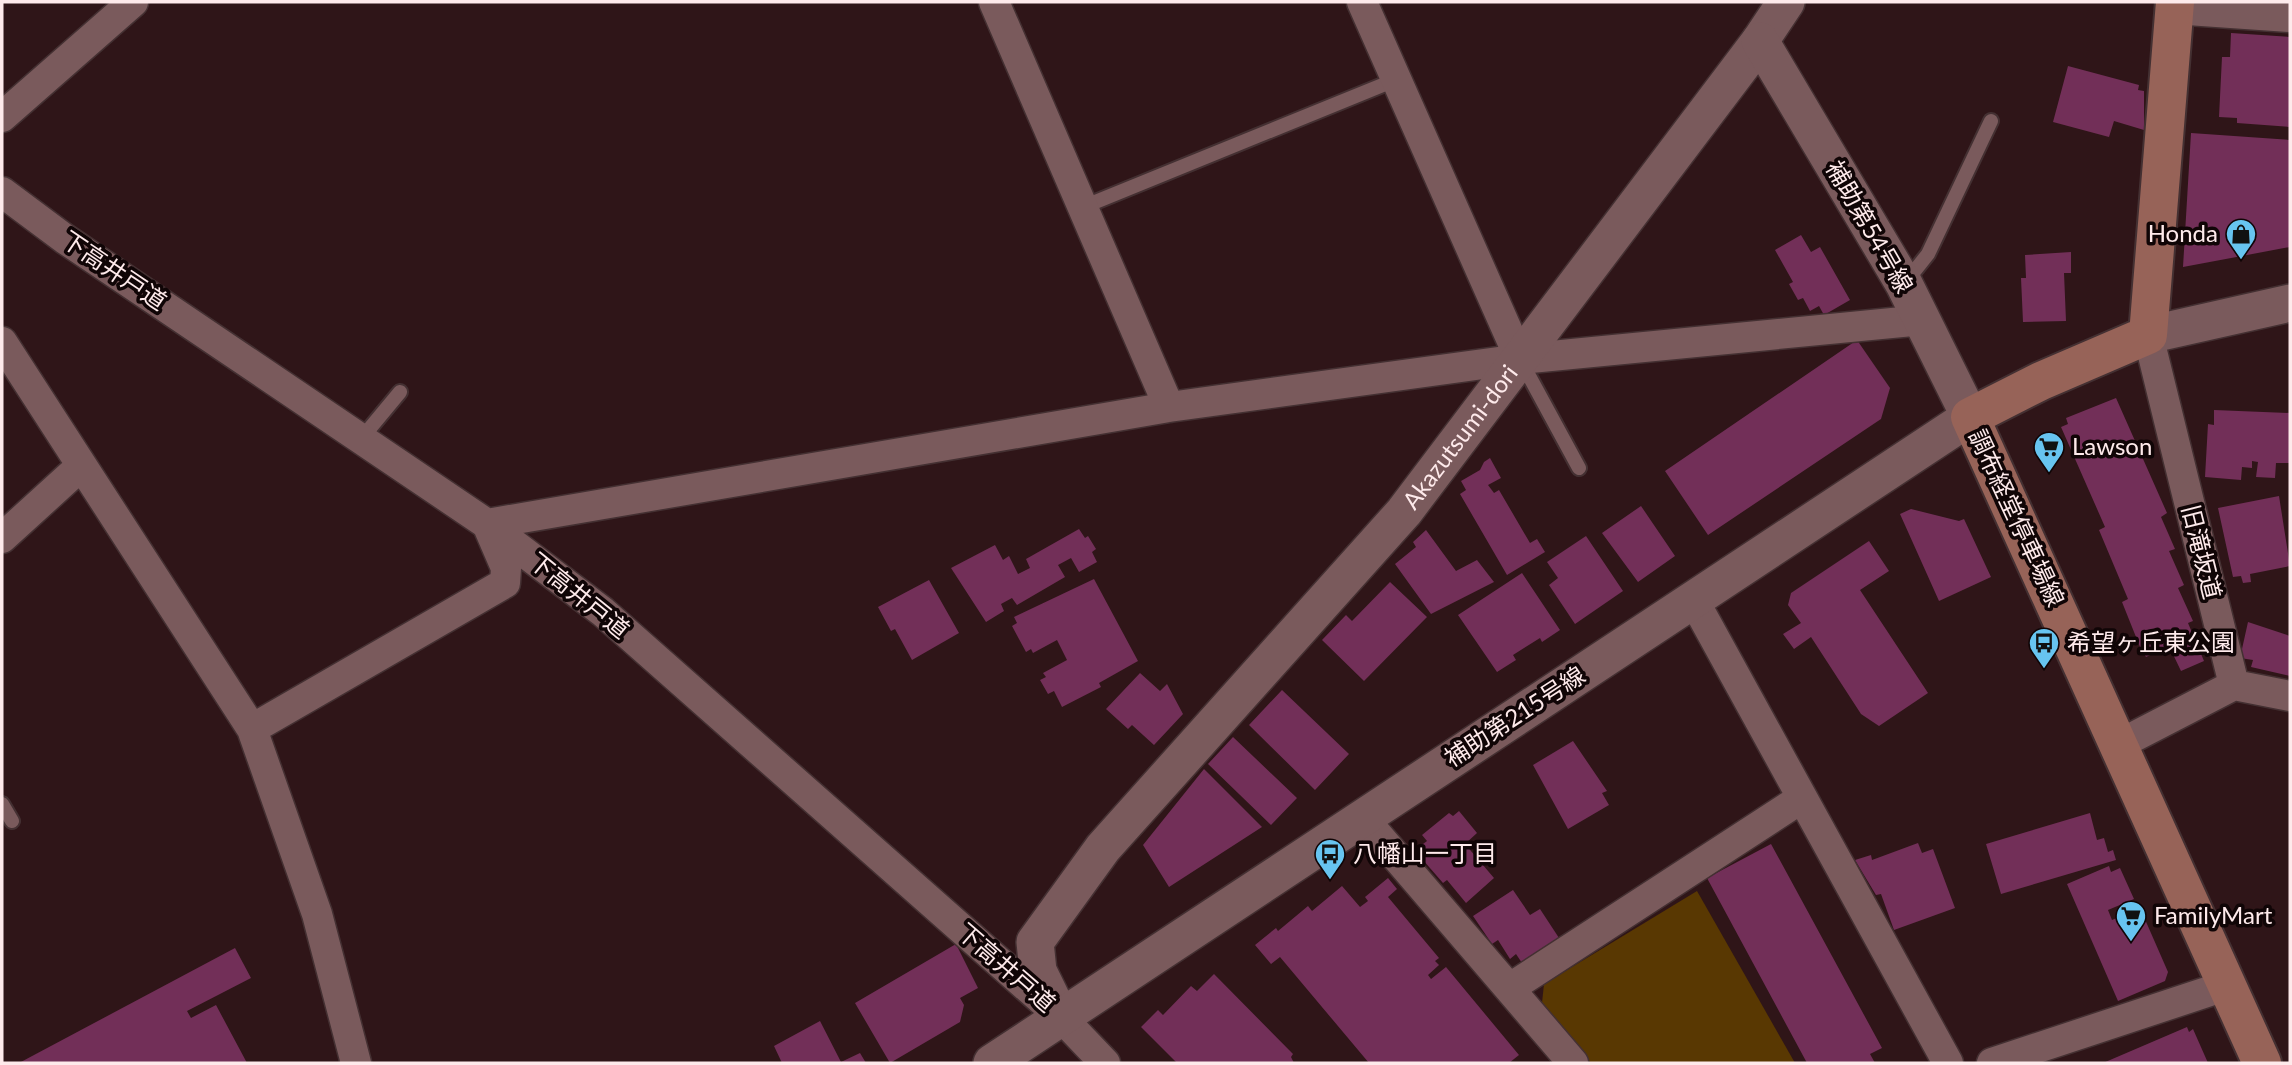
<svg xmlns="http://www.w3.org/2000/svg" width="2292" height="1065" viewBox="0 0 2292 1065" font-family="Lato,'Noto Sans JP',sans-serif">
  <style>
    .green { fill: #593802 }
    .building { fill: #722f58 }
    .lines { fill: none; stroke-linecap: round; stroke-linejoin: round }
    .service-casing { stroke: #443032; stroke-width: 18 }
    .minor-casing { stroke: #443032; stroke-width: 33 }
    .tertiary-casing { stroke: #443032; stroke-width: 40 }
    .secondary-casing { stroke: #443032; stroke-width: 42 }
    .service { stroke: #7a5a5c; stroke-width: 14 }
    .minor { stroke: #7a5a5c; stroke-width: 30 }
    .tertiary { stroke: #7a5a5c; stroke-width: 37 }
    .secondary { stroke: #976358; stroke-width: 38 }
    .labels { text-anchor: middle; stroke-width: 7; stroke-linejoin: round; paint-order: stroke }
    .street-label { font-size: 24px; fill: #feeaeb; stroke: #100506 }
    .poi-label { font-size: 24px; fill: #feeaeb; stroke: #100506; text-anchor: start }
  </style>
  <rect width="100%" height="100%" fill="#2f1518"/>
  <!-- green -->
  <path class="green" d="M1697,891L1795,1063H1591L1542,1003L1544,984Z"/>
  <!-- building -->
  <path class="building" d="M2231,33L2290,37V127L2237,123V118L2219,117L2222,57H2230Z
    M2068,66L2139,85L2138,90L2144,91V130L2114,121L2109,137L2053,122Z
    M2191,133L2290,140V247L2183,267Z
    M1801,235L1811,252L1820,247L1850,300L1824,315L1819,306L1810,311L1803,298L1798,300L1789,284L1793,282L1775,250Z
    M2071,252V273H2064L2066,321L2023,322L2021,278H2026L2025,255Z
    M1857,340L1890,388L1881,419L1708,535L1665,471Z
    M2116,398L2167,513L2161,517L2175,549L2169,551L2184,585L2178,588L2193,621L2188,623L2204,661L2181,671L2169,646L2146,657L2140,647L2122,602L2128,599L2099,530L2105,527L2061,427L2068,424L2066,418Z
    M2214,410L2290,413V463H2276L2275,478L2256,477L2258,462L2252,461V468L2242,467L2241,480L2205,477L2208,424L2214,425Z
    M1490,458L1501,478L1488,485L1494,493L1499,490L1530,543L1537,539L1545,552L1507,575L1460,494L1466,490L1461,481L1480,470L1484,462Z
    M2279,496L2290,566L2250,574L2251,582L2243,583L2241,576L2233,577L2218,508Z
    M1641,506L1675,556L1638,582L1602,533Z
    M1911,509L1959,521L1964,519L1991,577L1939,601L1900,514Z
    M1079,529L1085,538L1088,536L1096,549L1092,552L1097,562L1079,572L1071,558L1058,565L1065,577L1017,605L1012,598L1001,604L1004,611L986,622L951,568L995,545L1003,560L1009,556L1018,574L1030,568L1026,559Z
    M1426,530L1456,571L1477,560L1494,582L1431,614L1395,564L1416,547L1413,542Z
    M1586,536L1623,591L1575,624L1549,585L1558,578L1547,562Z
    M1869,541L1889,571L1860,590L1928,693L1879,726L1861,714L1811,637L1794,649L1783,634L1801,623L1788,605L1791,593Z
    M1522,573L1560,630L1542,642L1540,638L1513,655L1516,660L1497,672L1458,615Z
    M1094,579L1138,661L1099,683L1101,687L1062,707L1054,691L1048,694L1040,680L1046,677L1043,673L1067,660L1057,640L1033,653L1031,649L1026,652L1012,626L1017,623L1014,617Z
    M929,580L959,633L912,660L895,629L891,631L878,607Z
    M1390,582L1427,617L1364,681L1322,640L1346,615L1352,621Z
    M2248,622L2290,636V676L2251,667L2253,660L2240,658Z
    M1140,673L1160,691L1167,684L1183,714L1154,745L1132,725L1128,729L1106,709Z
    M1282,690L1349,754L1315,790L1249,725Z
    M1233,737L1297,798L1271,825L1208,764Z
    M1573,741L1607,791L1602,793L1609,805L1568,829L1533,765Z
    M1204,769L1262,827L1169,887L1143,845Z
    M1459,811L1477,833L1465,844L1494,878L1466,903L1447,880L1443,883L1423,860L1426,856L1419,847L1427,841L1422,835L1449,813L1453,816Z
    M2090,813L2097,840L2104,838L2108,852L2113,850L2116,860L2001,894L1986,844Z
    M1918,843L1922,853L1933,849L1955,908L1894,930L1881,894L1876,895L1855,860L1871,855L1872,860Z
    M1771,844L1882,1048L1870,1054L1875,1063H1807L1707,878Z
    M2109,866L2111,872L2120,868L2134,899L2108,910L2112,920L2140,908L2168,972L2165,981L2118,1001L2067,884Z
    M1388,878L1397,889L1388,897L1439,958L1435,961L1439,965L1428,975L1431,979L1446,967L1519,1055L1509,1063H1369L1280,957L1271,964L1255,945L1276,928L1278,931L1308,906L1312,911L1342,886L1360,907L1368,901L1365,897Z
    M1513,890L1530,915L1540,909L1561,941L1524,966L1516,954L1510,959L1498,940L1492,944L1473,916Z
    M956,944L978,988L960,998L964,1005L960,1022L890,1063L855,1003Z
    M235,948L251,978L187,1011L191,1018L216,1005L247,1063H19Z
    M1214,974L1293,1054L1291,1057L1294,1063H1177L1141,1027L1158,1010L1163,1015L1191,986L1197,991Z
    M820,1021L841,1062L860,1053L866,1063H782L774,1046Z
    M2187,1027L2189,1032L2193,1029L2208,1063H2103Z"/>
  <g class="lines">
    <!-- service casing -->
    <g class="service-casing">
      <path id="service" d="M1083,207L1395,80
        M1905,283L1928,254L1991,121
        M1521,361L1579,468
        M361,439L400,392
        M2,804L12,821"/>
    </g>
    <!-- minor casing -->
    <g class="minor-casing">
      <path id="minor" d="M994,2L1169,407
        M1362,2L1520,359
        M2173,9L2290,17
        M2,117L133,2
        M2,192L65,239L487,524L603,612L1060,1016L1105,1063
        M2148,335L2234,685
        M2,342L252,729L317,914L356,1063
        M2,538L81,466
        M1693,599L1948,1063
        M2234,685L2290,696
        M252,729L505,583L506,568L487,524L1169,407L1520,359L1923,320
        M2120,744L2234,685
        M1363,818L1573,1063
        M1510,988L1802,798
        M1992,1063L2225,986"/>
    </g>
    <!-- tertiary casing -->
    <g class="tertiary-casing">
      <g id="tertiary">
        <path d="M2148,335L2290,303"/>
        <path id="s1" d="M1060,1016L1038,971L1035,942L1103,848L1404,512L1760,41L1786,2"/>
        <path d="M992,1063L1970,417L1904,284L1760,41"/>
      </g>
    </g>
    <!-- secondary casing -->
    <g class="secondary-casing">
      <path id="secondary" d="M2175,2L2148,335L2041,381L1970,417L2262,1063"/>
    </g>
    <!-- service -->
    <use href="#service" class="service"/>
    <!-- minor -->
    <use href="#minor" class="minor"/>
    <!-- tertiary -->
    <use href="#tertiary" class="tertiary"/>
    <!-- secondary -->
    <use href="#secondary" class="secondary"/>
  </g>
  <!-- icons -->
  <defs>
    <g id="shop-pin" transform="scale(1.575)"><path d="M0 17L-7.5 6A9.5 9.5 0 1 1 7.5 6Z" fill="#67c4f0" stroke="#100506"/><path d="M-5-2.5h2.3a2.7 3.5 0 0 1 5.4 0H5L5.5 6h-11ZM-1.5-2.5h3a1.5 2.3 0 0 0-3 0Z" fill="#111"/></g>
    <g id="supermarket-pin" transform="scale(1.575)"><path d="M0 17L-7.5 6A9.5 9.5 0 1 1 7.5 6Z" fill="#67c4f0" stroke="#100506"/><path d="M-6-5.5h2.5l.6 2H6L4.5 2H-2.5L-4.4-4H-6ZM-1.5 3.2a1.3 1.3 0 1 0 .1 0ZM3 3.2a1.3 1.3 0 1 0 .1 0Z" fill="#111"/></g>
    <g id="bus-pin" transform="scale(1.575)"><path d="M0 17L-7.5 6A9.5 9.5 0 1 1 7.5 6Z" fill="#67c4f0" stroke="#100506"/><path d="M-5-6H5V4H4V6H2V4H-2V6H-4V4H-5ZM-3.5-4V0h7V-4ZM-3.5 1.2v1.5H-2V1.2ZM2 1.2v1.5H3.5V1.2Z" fill="#111"/></g>
  </defs>
  <g fill-rule="evenodd">
    <use href="#shop-pin" x="2241" y="234"/>
    <use href="#supermarket-pin" x="2049" y="447"/>
    <use href="#bus-pin" x="2044" y="643"/>
    <use href="#bus-pin" x="1330" y="854"/>
    <use href="#supermarket-pin" x="2131" y="916"/>
  </g>
  <g class="labels">
    <!-- street labels -->
    <g class="street-label">
      <text transform="translate(1869 227) rotate(60)" y="8">補助第54号線</text>
      <text transform="translate(114 271) rotate(34)" y="8">下高井戸道</text>
      <text dy="8" stroke="none"><textPath href="#s1" startOffset="740">Akazutsumi-dori</textPath></text>
      <text transform="translate(2016 518) rotate(65)" y="8">調布経堂停車場線</text>
      <text transform="translate(2201 552) rotate(76)" y="8">旧滝坂道</text>
      <text transform="translate(579 596) rotate(39)" y="8">下高井戸道</text>
      <text transform="translate(1515 717) rotate(-33)" y="8">補助第215号線</text>
      <text transform="translate(1006 968) rotate(41)" y="8">下高井戸道</text>
    </g>
    <!-- poi labels -->
    <g class="poi-label">
      <text x="2218" y="242" text-anchor="end">Honda</text>
      <text x="2072" y="455">Lawson</text>
      <text x="2067" y="651">希望ヶ丘東公園</text>
      <text x="1353" y="862">八幡山一丁目</text>
      <text x="2154" y="924">FamilyMart</text>
    </g>
  </g>
  <!-- border -->
  <rect width="2292" height="1065" fill="none" stroke="#feeaeb" stroke-width="7"/>
</svg>
